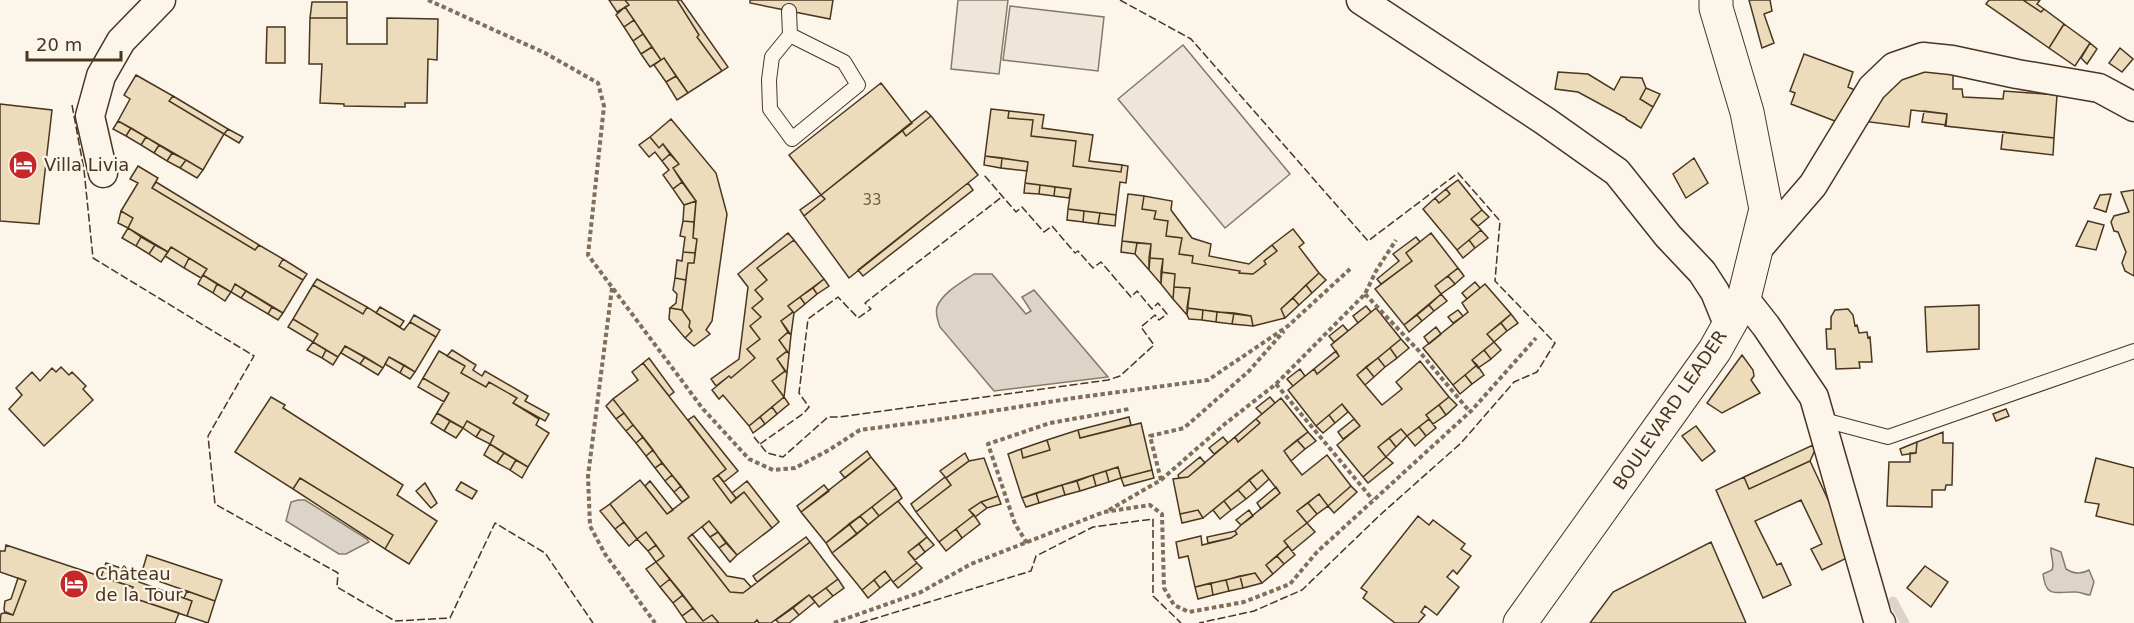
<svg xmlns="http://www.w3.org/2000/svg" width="2134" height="623" viewBox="0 0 2134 623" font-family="'DejaVu Sans',sans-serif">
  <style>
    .green { fill: #ede6d9; stroke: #887966; stroke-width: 1.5 }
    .water { fill: #dcd4c6; stroke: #887966; stroke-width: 1.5 }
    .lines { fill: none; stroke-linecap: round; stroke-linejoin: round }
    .stream { stroke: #dcd4c6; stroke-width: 9 }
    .building { fill: #ecdcbc; stroke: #4a3520; stroke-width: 1.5 }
    .service-casing { stroke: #4a3520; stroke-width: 16 }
    .minor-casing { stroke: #4a3520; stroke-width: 31 }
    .tertiary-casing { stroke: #4a3520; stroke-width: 35 }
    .path { stroke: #7f6f5c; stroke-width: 4; stroke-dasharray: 4.5 3; stroke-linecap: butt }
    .service { stroke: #fbf6e9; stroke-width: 14 }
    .minor { stroke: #fbf6e9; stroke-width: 28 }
    .tertiary { stroke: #fbf6e9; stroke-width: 33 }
    .fence { stroke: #4a3520; stroke-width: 1.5; stroke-dasharray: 8 3; stroke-linecap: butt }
    .labels { text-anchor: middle; stroke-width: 4.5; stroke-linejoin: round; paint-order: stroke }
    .number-label { font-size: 15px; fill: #725f47 }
    .poi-label { font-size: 18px; fill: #4a3520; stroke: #fbf6e9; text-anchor: start }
    .street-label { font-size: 18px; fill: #4a3520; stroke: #fbf6e9 }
  </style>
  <rect width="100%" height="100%" fill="#fbf6e9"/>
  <!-- green -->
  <path class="green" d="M958,0H1008L999,74L951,69Z
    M1010,6L1104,17L1098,71L1003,60Z
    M1183,45L1290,174L1225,228L1118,99Z"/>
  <!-- water -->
  <path class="water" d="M974,274H992L1026,314L1031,311L1022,297L1034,290L1108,377L994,391L940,327C938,321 935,314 937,307C942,293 962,282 974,274Z
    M298,500H305L367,539L369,542L346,554H339L286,521L291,502Z
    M2051,548L2061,552L2066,569C2074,574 2081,575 2089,570L2094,582L2090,595C2085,595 2081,592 2076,592C2057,591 2046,600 2043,574L2052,570C2055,562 2050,556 2051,548Z"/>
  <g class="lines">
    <!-- stream -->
    <path class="stream" d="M1893,601L1905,623"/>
  </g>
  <!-- building -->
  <path class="building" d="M609,0H625L629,5L617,12Z
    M625,0H677L699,35L697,37L722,71L688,93L664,58L661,60L625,7L629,5Z
    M677,0H681L728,67L722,71L697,37L699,35Z
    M750,0H833L830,19L750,3Z
    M1749,0H1770L1772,11L1764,14L1774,43L1762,48Z
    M1989,0H2023L2041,12L2044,9L2064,24L2049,48L1986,4Z
    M2023,0H2040L2037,4L2044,9L2041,12Z
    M312,2H347V18H310Z
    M625,7L634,20L624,27L616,15Z
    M310,18H347V44H387V18L438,19L437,60L428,59L427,103H405V107L344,106V104L320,103L322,64H309Z
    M634,20L643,34L633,41L624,27Z
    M2064,24L2090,43L2075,66L2049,48Z
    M267,27H285V63H266Z
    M643,34L652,47L641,54L633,41Z
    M2090,43L2097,49L2087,64L2081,58Z
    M652,47L661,60L650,67L641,54Z
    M2120,48L2133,59L2122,72L2109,63Z
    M1804,54L1853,72L1848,87L1857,91L1840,123L1791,104L1795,93L1790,91Z
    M664,58L676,76L666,82L654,65Z
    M1953,67V89H1962L1963,97L2003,99L2004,91L2057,95L2054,138L1945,126L1947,114L1911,110L1909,127L1862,121L1900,74Z
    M1558,72L1588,74L1614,90L1621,77L1642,78L1646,88L1640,99L1653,107L1641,128L1626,119V118L1578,92L1555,89Z
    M136,75L173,96L169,101L224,134L203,170L118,121L130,99L124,95Z
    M676,76L688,93L677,100L666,82Z
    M881,83L912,123L821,195L789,155Z
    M1646,88L1660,94L1653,107L1640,99Z
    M173,96L228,129L224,134L169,101Z
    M0,104L52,110L39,224L0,221Z
    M991,109L1009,111L1008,118L1033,120L1031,136L1076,141L1073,166L1121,172L1122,165L1128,166L1126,183L1120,182L1116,215L1068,209L1071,189L1025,183L1028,162L985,156Z
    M926,111L931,116L906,136L902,130Z
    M1009,111L1044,115L1042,128L1093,135L1089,161L1122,165L1121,172L1073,166L1076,141L1031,136L1033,120L1008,118Z
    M1924,111L1947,114L1946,125L1922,122Z
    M931,116L978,175L849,278L804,216L825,199L821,195L902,130L906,136Z
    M671,119L716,173L727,214L712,321L706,330L710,334L694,346L685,338L692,331L689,327L690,321L682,310L688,263H694L697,239L693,238L696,201L673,168L679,164L663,144L659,148L650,137Z
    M118,121L131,128L126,136L113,129Z
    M131,128L146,137L141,145L126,136Z
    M228,129L243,137L239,143L224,134Z
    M2003,132L2054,138L2053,155L2001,149Z
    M146,137L159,145L154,153L141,145Z
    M650,137L659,148L663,144L670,154L662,161L655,152L649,157L639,145Z
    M159,145L172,153L167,161L154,153Z
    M172,153L186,160L180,168L167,161Z
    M670,154L679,164L673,168L682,182L673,189L663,175L669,170L662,161Z
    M985,156L1002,158L1001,168L984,165Z
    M1002,158L1028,162L1027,171L1001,168Z
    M1694,158L1708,183L1686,198L1673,174Z
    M186,160L203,170L197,178L180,168Z
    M138,166L158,178L152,188L255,250L259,245L283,259L279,266L303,280L283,313L235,284L231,292L203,275L207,269L171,247L168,252L128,228L133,218L121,211L138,183L130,179Z
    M1458,180L1482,210L1471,219L1481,230L1457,250L1423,209L1435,198L1439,203L1450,194L1446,189Z
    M156,182L259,245L255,250L152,188Z
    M682,182L696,201L684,205L673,189Z
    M968,183L973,190L863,276L858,270Z
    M1025,183L1040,185L1039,194L1024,193Z
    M1040,185L1055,187L1054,196L1039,194Z
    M1055,187L1071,189L1069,198L1054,196Z
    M1446,189L1450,194L1439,203L1435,198Z
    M2134,190V276L2125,271L2122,263L2126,252L2118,232L2114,231L2111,222L2114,216L2129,212L2121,192Z
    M1128,194L1144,196L1142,209L1156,211L1154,219L1168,221L1166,236L1182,238L1179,254L1193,256L1192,263L1240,271L1239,273L1253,274L1266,264L1264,261L1277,251L1272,245L1293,229L1304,243L1299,247L1319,273L1281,309L1285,318L1253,326L1251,316L1187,308L1190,288L1174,287L1175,274L1161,272L1163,259L1149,258L1151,244L1122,241Z
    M2111,194L2106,212L2094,208L2100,195Z
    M821,195L825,199L804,216L800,210Z
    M1144,196L1172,201L1171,210L1192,238L1211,244L1209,256L1249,264L1272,245L1277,251L1264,261L1266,264L1253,274L1239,273L1240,271L1192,263L1193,256L1179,254L1182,238L1166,236L1168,221L1154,219L1156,211L1142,209Z
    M696,201L694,222L683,221L684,205Z
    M1068,209L1084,211L1083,222L1067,220Z
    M1482,210L1489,217L1478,226L1471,219Z
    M121,211L133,218L128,228L118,223Z
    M1084,211L1100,213L1098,224L1083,222Z
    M1100,213L1116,215L1115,226L1098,224Z
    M683,221L694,222L693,238L697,239L695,253L683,252L685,237L680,236Z
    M2088,221L2104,225L2096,250L2076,246Z
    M128,228L141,237L136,246L122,238Z
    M1481,230L1488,238L1475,248L1469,240Z
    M788,233L794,240L757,268L767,280L755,290L763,299L752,308L761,317L750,326L760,339L747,349L755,358L731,378L729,376L716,386L711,379L739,359L748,287L738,274Z
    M1431,233L1458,268L1435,286L1441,294L1404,325L1375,289L1412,261L1406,253Z
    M141,237L155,245L149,254L136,246Z
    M1416,237L1420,242L1406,253L1412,261L1381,284L1377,279L1399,261L1393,254Z
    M794,240L824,279L788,306L793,312L781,321L788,332L779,340L787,351L777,359L785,371L772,381L784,397L749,426L723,395L719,399L712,390L729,376L731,378L755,358L747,349L760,339L750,326L761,317L752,308L763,299L755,290L767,280L757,268Z
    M1469,240L1475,248L1463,258L1457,250Z
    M1122,241L1137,243L1135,254L1121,252Z
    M1137,243L1151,244L1149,270L1135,254Z
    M155,245L168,252L161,262L149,254Z
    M171,247L189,258L184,268L165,256Z
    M683,252L695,253L694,263H688L686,280L675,278L677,260L682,261Z
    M189,258L207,269L201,278L184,268Z
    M1149,258L1163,259L1161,284L1149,270Z
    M283,259L307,274L303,280L279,266Z
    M1458,268L1464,276L1455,284L1448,276Z
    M1161,272L1175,274L1173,299L1161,284Z
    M1319,273L1326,280L1312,293L1306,285Z
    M203,275L217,284L213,293L198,284Z
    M1448,276L1455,284L1441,294L1435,286Z
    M675,278L686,280L682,310L670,308L676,303L677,294L673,290Z
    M317,279L367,307L363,314L313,285Z
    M824,279L829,286L817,294L813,288Z
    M1475,282L1480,288L1467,299L1462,293Z
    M217,284L231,292L225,301L213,293Z
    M235,284L246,291L241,298L231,292Z
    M1485,284L1511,314L1487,334L1494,342L1472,360L1477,365L1453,385L1423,348L1468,312L1462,303Z
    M313,285L363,314L367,307L404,330L410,322L436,337L415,372L389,357L383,368L345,346L338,357L313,342L318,334L293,319Z
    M1306,285L1312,293L1299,305L1293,298Z
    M1174,287L1190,288L1187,315L1173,299Z
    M813,288L817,294L805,304L800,297Z
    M246,291L272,307L268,314L241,298Z
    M1441,294L1447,301L1434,311L1429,305Z
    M800,297L805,304L794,313L788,306Z
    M1293,298L1299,305L1285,318L1281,309Z
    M1429,305L1434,311L1422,321L1417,315Z
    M1979,305V349L1927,352L1925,307Z
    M1366,306L1371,312L1358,323L1353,316Z
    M272,307L283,313L278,320L268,314Z
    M380,307L404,321L400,327L376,313Z
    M670,308L682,310L690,321L689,327L692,331L685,338L669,319Z
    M1187,308L1203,310L1202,320L1189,319L1187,315Z
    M1376,308L1401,339L1357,375L1365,385L1382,405L1402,389L1396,382L1420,361L1449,397L1426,415L1429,419L1407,436L1401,429L1378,447L1386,457L1363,477L1337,445L1360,426L1342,404L1316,426L1288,390L1314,369L1317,374L1339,356L1331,345Z
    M1848,309L1853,315L1855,326L1857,325L1859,333L1867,332L1868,338L1870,337L1872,362H1859L1860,368L1836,369L1835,349H1827L1826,329H1831V317L1835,310Z
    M1203,310L1217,312L1216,322L1202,320Z
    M1458,310L1463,316L1453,323L1448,317Z
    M793,312L794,313L791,335L781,321Z
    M1217,312L1234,313L1232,324L1216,322Z
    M1234,313L1251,316L1253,326L1232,324Z
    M1511,314L1518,323L1507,331L1501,323Z
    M414,315L440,330L436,337L410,322Z
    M1417,315L1422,321L1409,332L1404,325Z
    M293,319L318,334L313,342L288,327Z
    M1501,323L1507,331L1494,342L1487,334Z
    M1343,325L1348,331L1334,342L1329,336Z
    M1436,327L1441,334L1429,344L1424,337Z
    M788,332L791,335L789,354L779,340Z
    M1401,339L1409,348L1397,358L1390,348Z
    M313,342L326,350L322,358L307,350Z
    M1494,342L1501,350L1491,359L1484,350Z
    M345,346L365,357L360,364L341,353Z
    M1390,348L1397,358L1385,367L1378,358Z
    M326,350L338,357L333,365L322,358Z
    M452,350L476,365L473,370L482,376L485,371L528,396L525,401L549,414L545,421L513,403L517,398L489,382L486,387L461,373L465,366L447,356Z
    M1484,350L1491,359L1478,368L1472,360Z
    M439,351L465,366L461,373L486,387L489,382L517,398L513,403L539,419L536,425L549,433L528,467L490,444L494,436L467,421L463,428L437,413L449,393L423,378Z
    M787,351L789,354L787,373L777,359Z
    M1336,351L1339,356L1317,374L1314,369Z
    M1742,355L1753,370L1754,376L1751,380L1760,393L1722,413L1707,403Z
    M365,357L383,368L378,375L360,364Z
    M389,357L404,365L400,373L385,364Z
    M649,358L674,392L669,396L643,363Z
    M1378,358L1385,367L1374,377L1366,367Z
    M643,363L726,469L713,479L731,503L744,492L772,528L737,555L709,521L688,538L730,592L743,593L810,542L838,579L812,598L809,595L771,623H759L757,620L754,623H719L712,615L703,621L656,562L664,556L646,532L637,539L610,504L640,480L667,514L689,497L613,399L638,380L632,372Z
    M404,365L415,372L410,379L400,373Z
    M1477,365L1484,375L1472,384L1465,375Z
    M61,367L69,375L72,372L86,386L83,389L93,400L44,446L9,409L22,395L16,388L32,372L40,381L52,368L56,372Z
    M1366,367L1374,377L1365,385L1357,375Z
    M1300,369L1305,376L1293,386L1287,379Z
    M785,371L787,373L784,397L772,381Z
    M1465,375L1472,384L1460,394L1453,385Z
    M423,378L449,393L444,402L418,387Z
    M271,397L285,405L283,408L403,485L397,495L437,521L409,564L385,549L393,535L300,478L293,489L235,452Z
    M784,397L789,404L777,414L772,407Z
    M1270,397L1275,403L1262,414L1256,408Z
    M1449,397L1457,405L1446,415L1439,405Z
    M1281,398L1308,432L1284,451L1291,461L1302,475L1327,455L1351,486L1328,506L1319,494L1297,511L1307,523L1284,541L1288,546L1266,565L1273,574L1262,583L1255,573L1195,587L1188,556L1179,558L1176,542L1201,536L1202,545L1231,538L1237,534L1235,531L1241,525L1280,493L1262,470L1203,518L1198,510L1180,514L1173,479L1188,477L1235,437L1238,442L1260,423L1256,419Z
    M613,399L624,413L616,419L606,406Z
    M1342,404L1348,412L1335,423L1329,415Z
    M1439,405L1446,415L1433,424L1426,415Z
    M772,407L777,414L765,424L760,417Z
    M2006,409L2009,416L1996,421L1993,414Z
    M437,413L450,421L444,431L431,423Z
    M624,413L633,425L626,431L616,419Z
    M1329,415L1335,423L1323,433L1316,426Z
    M694,416L738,471L724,482L718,475L726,469L688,420Z
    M760,417L765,424L753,433L749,426Z
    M1129,417L1131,425L1080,438L1078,430Z
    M1256,419L1260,423L1238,442L1235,437Z
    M1354,419L1360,426L1343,439L1338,432Z
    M1429,419L1436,428L1426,436L1419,427Z
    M450,421L463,428L456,438L444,431Z
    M467,421L481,429L476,437L463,428Z
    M1141,423L1152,470L1121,478L1118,467L1022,498L1008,454L1021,449L1023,458L1050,450L1047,440L1078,430L1080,438Z
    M633,425L643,437L636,443L626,431Z
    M1696,426L1715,451L1702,461L1682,436Z
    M1419,427L1426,436L1415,446L1407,436Z
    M481,429L494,436L490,444L476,437Z
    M1401,429L1407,436L1396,447L1389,438Z
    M1308,432L1316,441L1305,449L1297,440Z
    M1943,432V443H1953L1952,485H1946L1945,490H1932V507L1887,506L1889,462H1910V453H1916L1917,442Z
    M643,437L653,450L646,456L636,443Z
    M1223,437L1228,443L1214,454L1209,448Z
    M1389,438L1396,447L1386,457L1378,447Z
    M1047,440L1050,450L1023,458L1021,449Z
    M1297,440L1305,449L1291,461L1284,451Z
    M1917,442L1916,453L1902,455L1900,449Z
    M490,444L504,453L497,463L484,455Z
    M1813,445L1815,450L1810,461L1749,489L1744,477Z
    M653,450L662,463L655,468L646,456Z
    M867,451L871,457L845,478L840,472Z
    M504,453L516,460L510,470L497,463Z
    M965,453L969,461L946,478L940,471Z
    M871,457L896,488L826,543L801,512Z
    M1200,457L1205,463L1188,477L1179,478L1178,475Z
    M1386,457L1393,463L1368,483L1363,477Z
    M984,458L998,496L981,502L969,510L974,515L939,542L916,512L951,485L946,478L969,461Z
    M2096,458L2134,468V525L2096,516L2099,504L2085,502Z
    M516,460L528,467L522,478L510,470Z
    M1810,461L1852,551L1847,558L1822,570L1811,549L1822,544L1801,500L1755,521L1777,565L1781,563L1791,585L1763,598L1716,490L1744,477L1749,489Z
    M662,463L672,475L665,481L655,468Z
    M1118,467L1121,478L1109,482L1106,471Z
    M1152,470L1154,478L1124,486L1121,478Z
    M1262,470L1269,479L1257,490L1249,480Z
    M1106,471L1109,482L1096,486L1093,475Z
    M672,475L681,486L674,492L665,481Z
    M718,475L736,498L731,503L713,479Z
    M1093,475L1096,486L1080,491L1077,481Z
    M945,477L951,485L916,512L911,504Z
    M300,478L393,535L385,549L293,489Z
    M1249,480L1257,490L1246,499L1238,490Z
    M650,481L673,510L667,514L645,486Z
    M747,481L779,522L772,528L744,492L736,498L732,493Z
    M1077,481L1080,491L1065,495L1062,485Z
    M461,482L477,491L472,499L456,490Z
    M425,483L437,503L431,508L416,491Z
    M824,485L829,491L801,512L797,506Z
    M1062,485L1065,495L1039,503L1036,493Z
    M681,486L689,497L682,502L674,492Z
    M1351,486L1357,492L1334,513L1328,506Z
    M1276,487L1280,493L1261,509L1257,503Z
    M896,488L902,498L879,516L872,507Z
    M1238,490L1246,499L1231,510L1224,501Z
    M1036,493L1039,503L1026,507L1022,498Z
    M1319,494L1328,506L1317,514L1308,503Z
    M998,496L1001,504L987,508L981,502Z
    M898,501L927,537L908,552L917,563L893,582L885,571L862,590L832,553Z
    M1224,501L1231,510L1220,519L1213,510Z
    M981,502L987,508L975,517L969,510Z
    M1308,503L1317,514L1307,523L1297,511Z
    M610,504L624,522L615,529L600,511Z
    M872,507L879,516L868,525L860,516Z
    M1198,510L1203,518L1182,523L1180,514Z
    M1249,510L1253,516L1241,525L1236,520Z
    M974,515L980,524L962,538L956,529Z
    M860,516L868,525L857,534L849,524Z
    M1418,516L1429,525L1433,520L1465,544L1461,549L1471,556L1457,574L1453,570L1447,577L1459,587L1437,615L1425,606L1421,612L1425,615L1418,623H1395L1363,598L1367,592L1361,588Z
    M709,521L718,532L710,537L702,527Z
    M624,522L637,539L629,546L615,529Z
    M1307,523L1315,532L1292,551L1284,541Z
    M849,524L857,534L832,553L826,543Z
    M956,529L962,538L946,551L939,542Z
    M1235,531L1237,534L1231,538L1208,543L1207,537Z
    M646,532L656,545L648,551L637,539Z
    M718,532L726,543L719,548L710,537Z
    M692,534L727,576L744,579L751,587L743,593L730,592L688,538Z
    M806,537L810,542L757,582L753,576Z
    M927,537L934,545L925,552L919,544Z
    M1711,542L1746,623H1590L1613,592Z
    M726,543L737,555L730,562L719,548Z
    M919,544L925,552L915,560L908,552Z
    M6,545L133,587L130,597L179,613L175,623H0L1,614L6,612L13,615L26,581L0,572V551H5Z
    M656,545L664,556L656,562L648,551Z
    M1288,546L1295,555L1284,564L1277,556Z
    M147,555L222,580L215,601L141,575Z
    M1277,556L1284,564L1273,574L1266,565Z
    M656,562L670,579L660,587L646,569Z
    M106,563L141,575L139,582L192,601L187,616L130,597L133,587L101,577Z
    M917,563L922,568L898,588L893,582Z
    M1925,566L1948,582L1931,607L1907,588Z
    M885,571L891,579L880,588L874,580Z
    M1255,573L1262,583L1243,588L1240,576Z
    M1240,576L1243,588L1229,591L1226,580Z
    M18,578L26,581L13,615L5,613L4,609L5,601L11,599Z
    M670,579L683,595L673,603L660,587Z
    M838,579L844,588L833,596L826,588Z
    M874,580L880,588L868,598L862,590Z
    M1226,580L1229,591L1213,595L1211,583Z
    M1211,583L1213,595L1198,599L1195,587Z
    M826,588L833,596L819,607L812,598Z
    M187,591L215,601L208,623L187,616L192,601L184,598Z
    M683,595L693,608L682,616L673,603Z
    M809,595L815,602L799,615L793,608Z
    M693,608L703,621L712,615L719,623H687L682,616Z
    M793,608L799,615L789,623H779L776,620Z"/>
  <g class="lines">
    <!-- service casing -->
    <g class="service-casing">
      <path id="service" d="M789,11L790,35L772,57L769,80L770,109L792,139L858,85L844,62L790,35
        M1820,419L1888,437L2134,351"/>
    </g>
    <!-- minor casing -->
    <g class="minor-casing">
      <path id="minor" d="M1361,0L1545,121L1617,172L1668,236L1702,272L1715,292L1728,324
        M103,173L90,116L101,76L121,41L161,0
        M1755,252L1813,185L1872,88L1894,67L1923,57L1952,60L2017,74L2099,88L2134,107
        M1744,298L1766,326L1814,397L1878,620L1881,623"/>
    </g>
    <!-- tertiary casing -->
    <g class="tertiary-casing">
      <path id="tertiary" d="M1520,623L1715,350L1744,298L1766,209L1747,112L1716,8V0"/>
    </g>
    <!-- path -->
    <path class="path" d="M428,0L545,53L598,83L604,106L588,255L703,409L749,459L773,470L795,468L829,450L860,430L936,420L1074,398L1208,380L1288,326L1350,269
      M612,288L588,476L590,526L605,554L655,623
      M1365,294L1418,350L1470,412
      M1276,384L1373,500
      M1161,480L1226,423L1276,384L1365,294L1376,271L1396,240
      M1109,510L1161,480L1150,436L1184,428L1249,371L1284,331
      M1027,543L1015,524L988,444L1050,423L1129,409
      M834,623L921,592L971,564L1104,512L1150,505L1162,514L1164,588L1174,605L1189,612L1244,602L1290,584L1317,552L1472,410L1536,338"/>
    <!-- service -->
    <use href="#service" class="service"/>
    <!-- minor -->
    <use href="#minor" class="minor"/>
    <!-- tertiary -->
    <use href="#tertiary" class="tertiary"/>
    <!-- fence -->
    <path class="fence" d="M1120,0L1191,39L1368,241L1458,173L1500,221L1495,281L1555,343L1537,372L1514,382L1461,443L1380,515L1302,590L1254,611L1199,623
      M72,105L84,170L93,258L254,356L208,436L215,504L338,573L337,587L395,621L450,618L495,523L545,553L593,623
      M754,437L767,453L783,457L828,417H839L1108,380L1120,376L1154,345L1141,327L1155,315L1159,320L1167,314L1158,303L1152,309L1137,291L1131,297L1101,262L1093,268L1078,251L1075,253L1052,226L1044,232L1022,207L1016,212L984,175
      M760,444L804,413L809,407L799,393L808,319L838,297L858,318L871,309L865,303L1003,196
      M860,623L1031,571L1036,556L1093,527L1153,519V596L1181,623"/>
  </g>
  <!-- icons -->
  <defs>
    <g id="hotel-disc" transform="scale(1.5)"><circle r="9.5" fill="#c62828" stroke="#fbf6e9"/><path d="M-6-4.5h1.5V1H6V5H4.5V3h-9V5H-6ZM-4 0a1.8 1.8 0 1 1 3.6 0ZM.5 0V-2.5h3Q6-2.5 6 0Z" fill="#fff"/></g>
  </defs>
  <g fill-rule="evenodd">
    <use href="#hotel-disc" x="23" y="165"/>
    <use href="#hotel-disc" x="74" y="584"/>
  </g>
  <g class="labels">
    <!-- number labels -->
    <g class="number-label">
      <text x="872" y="205">33</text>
    </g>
    <!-- poi labels -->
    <g class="poi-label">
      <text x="44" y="171">Villa Livia</text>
      <text x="95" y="580">Château<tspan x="95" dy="21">de la Tour</tspan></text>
    </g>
    <!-- street labels -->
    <g class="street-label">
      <text transform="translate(1670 410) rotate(-56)" y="6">BOULEVARD LEADER</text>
    </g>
  </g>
  <!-- scale -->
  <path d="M27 51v9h94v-9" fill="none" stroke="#4a3520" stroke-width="3"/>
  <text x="36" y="51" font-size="18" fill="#4a3520" stroke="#fbf6e9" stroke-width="4.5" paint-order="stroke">20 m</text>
</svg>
